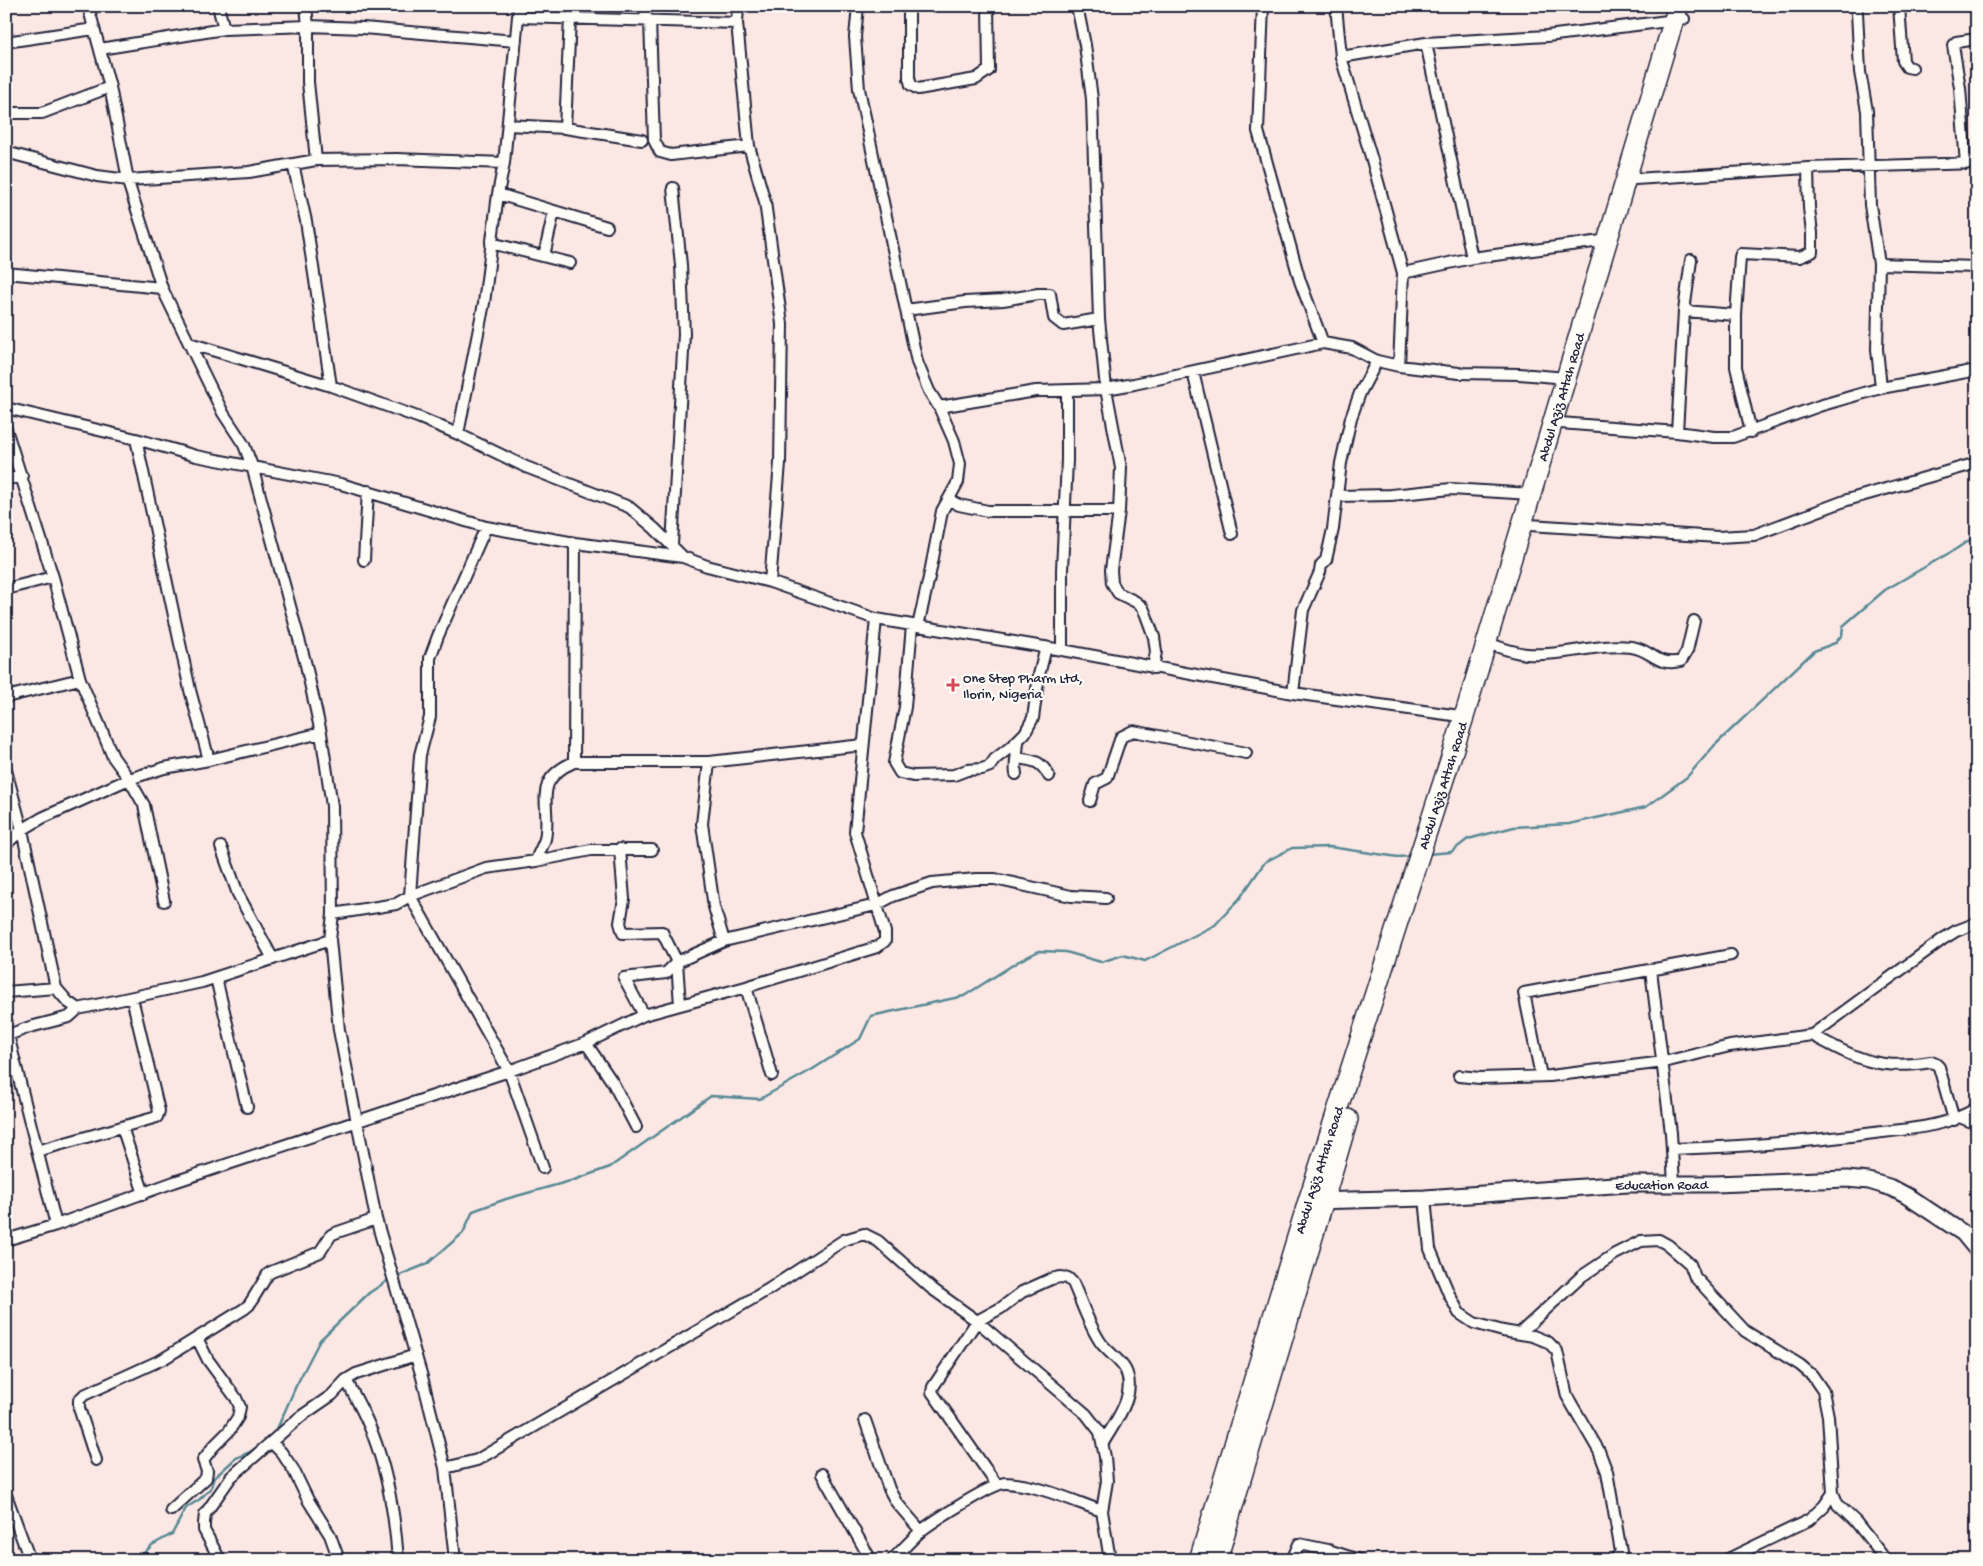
<svg xmlns="http://www.w3.org/2000/svg" width="1983" height="1566" viewBox="0 0 1983 1566" font-family="'Gochi Hand',sans-serif">
  <style>
    .lines { fill: none; stroke-linecap: round; stroke-linejoin: round }
    .stream { stroke: #578895; stroke-width: 2.5 }
    .street-casing { stroke: #22223b; stroke-width: 14 }
    .secondary-casing { stroke: #22223b; stroke-width: 19 }
    .highway-casing { stroke: #22223b; stroke-width: 22 }
    .street { stroke: #fdfcf7; stroke-width: 10 }
    .secondary { stroke: #fdfcf7; stroke-width: 15 }
    .highway { stroke: #fdfcf7; stroke-width: 19 }
    .poi-dot { fill: #d1495b; stroke: #fdfcf7; stroke-width: 2 }
    .labels { text-anchor: middle; stroke-width: 4.5; stroke-linejoin: round; paint-order: stroke }
    .street-label { font-size: 14px; fill: #22223b; stroke: #fdfcf7 }
    .poi-label { font-size: 14px; fill: #22223b; stroke: #fdfcf7; text-anchor: start }
  </style>
  <rect width="100%" height="100%" fill="#fbe8e4"/>
  <filter id="ink" filterUnits="userSpaceOnUse"><feTurbulence type="fractalNoise" baseFrequency=".02" numOctaves="2"/><feDisplacementMap in="SourceGraphic" scale="10" xChannelSelector="R" yChannelSelector="G"/><feConvolveMatrix kernelMatrix="1 2 1 2 8 2 1 2 1" color-interpolation-filters="sRGB"/></filter>
  <g filter="url(#ink)">
    <g class="lines">
      <!-- stream -->
      <path class="stream" d="M1428,854L1451,852L1468,839L1514,827L1569,824L1646,807L1687,777L1714,746L1814,651L1835,643L1842,635L1843,626L1885,590L1956,549L1977,535
        M395,1277L427,1264L463,1233L473,1211L506,1199L574,1180L610,1167L711,1096L760,1099L813,1069L860,1039L871,1016L964,996L1019,961L1039,951L1066,952L1101,962L1123,955L1145,961L1215,925L1240,898L1265,862L1292,848L1330,847L1398,857L1413,856
        M268,1438L277,1429L296,1386L320,1340L369,1293L390,1279
        M137,1560L152,1545L172,1534L186,1508L200,1499L211,1488L214,1478L236,1458L250,1452L264,1442"/>
      <!-- street casing -->
      <g class="street-casing">
        <path id="street" d="M88,6L110,87L129,185L162,288L223,413L244,445L252,466L306,665L321,733L332,806L333,914L330,940L339,1030L376,1219L422,1377L445,1468L455,1560
          M218,6L224,29
          M306,6L308,26V82L316,160
          M645,6L646,20
          M738,6L737,23L749,146L765,202L782,324L780,463L770,582
          M858,6L855,37L859,89L917,362L929,391L939,407L954,441L960,464L958,482L942,511L930,573L918,626
          M909,6V78L911,85L918,89L976,79L989,70L988,6
          M1077,6L1085,45L1092,99L1099,319L1106,389L1121,468L1119,511L1111,570L1112,583L1118,593L1136,602L1143,608L1146,615L1154,637L1156,652L1153,668
          M1263,6L1258,131L1300,281L1323,343
          M1336,6L1341,57L1372,160L1403,273L1399,366
          M1854,6L1857,12L1860,72L1867,111L1870,205L1879,264L1877,349L1881,388
          M1899,6L1903,61L1907,67L1912,68
          M519,17L737,23
          M650,20L654,140L660,152L671,155L749,146
          M6,42L94,29
          M1426,43L1472,258
          M100,49L224,29L308,26L363,28L516,41
          M1341,57L1426,43L1547,36L1684,19
          M6,113H42L110,87
          M508,125L565,128L570,18
          M565,128L642,140
          M6,150L13,154L97,176L128,180L249,172L316,160L397,159L504,163
          M293,164L306,221L331,386
          M1966,164L1960,88L1953,45L1956,42L1977,39
          M1635,179L1808,168L1977,163
          M498,194L607,227
          M491,243L570,263
          M544,256L554,211
          M1879,264L1977,267
          M6,273L162,288
          M1403,273L1472,258L1609,240
          M906,310L965,302L1003,300L1038,294H1050L1054,318L1063,325L1099,319
          M1684,311L1736,315
          M189,343L331,386L420,418L458,434L526,467L629,507L654,528L683,557
          M1193,372L1232,534
          M939,407L1036,391L1106,389L1134,384L1323,343L1352,348L1377,361L1399,366L1459,373L1519,374L1567,378
          M6,408L136,439L196,456L341,484L486,527L575,543L683,557L707,566L770,582L876,619L1062,650L1293,693L1467,717
          M1560,423L1677,432L1714,437H1733L1819,406L1881,388L1977,370
          M6,429L53,577L80,679L113,757L129,779L144,805L164,901
          M1677,432L1684,311L1691,260
          M1751,432L1736,367V315L1740,257L1741,254L1800,257L1812,252V233L1809,208L1808,168
          M458,434L484,303L498,194L504,163L519,6
          M136,439L190,690L209,760
          M6,479L22,476
          M1337,496L1391,495L1451,489L1531,494
          M949,500L959,505L988,511H1119
          M1529,525L1718,537L1754,535L1847,500L1977,463
          M486,527L438,636L430,658V717L420,755L410,896L509,1071L543,1168
          M672,545L684,334L681,265L673,188
          M364,560L368,491
          M6,589L53,577
          M912,625L905,707L894,763L900,773L913,776L954,775L967,770L982,769L990,766L995,759L1012,746L1025,733L1033,718L1039,675L1046,647
          M1493,645C1504,649 1515,653 1527,654C1562,657 1596,643 1631,647C1652,649 1655,667 1681,661L1687,651L1694,621
          M1062,650V570L1067,460V391
          M1293,693L1303,610L1320,572L1321,565L1326,560L1333,529L1341,463L1351,418L1360,393L1377,361
          M6,697L80,679
          M1017,758C1034,761 1040,760 1049,776
          M574,762L575,543
          M709,762L702,824L714,907L724,941
          M6,770L22,830L56,988L68,1002L78,1009L202,982L330,940
          M1016,774C1014,763 1018,752 1018,740
          M1090,801L1095,784L1107,778L1121,737L1133,731L1246,753
          M6,844L22,830L42,818L129,779L164,768L209,760L321,733
          M221,847L238,894L273,959
          M620,849L624,899L620,923L623,933L662,932L677,962L680,1005
          M536,861L591,850H652
          M333,914L396,904L410,896L486,868L536,861C538,853 543,846 545,839C552,805 530,781 574,762H709L863,745
          M1651,970L1671,1133L1674,1184
          M216,978L247,1107
          M746,987L772,1075
          M6,992L56,988
          M644,1015L624,978L666,973L677,962L724,941L876,905L893,896L932,883L976,879H995L1071,896L1106,898
          M1812,1035C1857,1059 1879,1071 1931,1062L1936,1064L1939,1067L1954,1120
          M586,1043L613,1083L636,1127
          M1459,1076L1480,1078L1550,1076L1664,1062L1730,1046L1812,1035L1943,939L1956,931L1977,923
          M1541,1076L1524,993L1731,955
          M1962,1118L1977,1124
          M122,1127L144,1194
          M1672,1149C1740,1147 1807,1142 1874,1133C1908,1129 1947,1127 1977,1108
          M37,1151L157,1117L159,1111L132,998
          M1425,1198L1430,1249L1449,1294L1459,1313L1474,1323L1503,1331L1533,1336L1548,1342L1557,1351L1567,1396L1599,1451L1607,1472L1621,1552L1614,1560
          M56,1225L8,1035L30,1027L69,1017L78,1009
          M6,1240L56,1225L174,1182L509,1071L586,1043L644,1015L746,987L877,947L885,941V932L855,832L876,619
          M1520,1333L1582,1276L1615,1254L1641,1241L1659,1240L1668,1245L1690,1264L1695,1277L1745,1331L1800,1365L1812,1375L1823,1391L1828,1416L1833,1493L1838,1505L1856,1522L1882,1555L1883,1560
          M346,1380C356,1398 366,1416 373,1435C388,1474 395,1518 398,1560
          M865,1420L889,1489L896,1502L921,1531
          M271,1442L281,1452L293,1469L308,1500L330,1535L339,1560
          M96,1460L79,1408V1400L84,1395L163,1359L244,1309L249,1305L268,1274L271,1272L320,1252L331,1235L335,1233L376,1219
          M445,1468L477,1460L769,1289L844,1240L864,1234L878,1241L931,1288L977,1321L1086,1414L1100,1432L1105,1457L1107,1481L1102,1511L1110,1560
          M822,1474L871,1560
          M997,1485L932,1392L933,1387L977,1321L1001,1308L1022,1292L1051,1279L1060,1277L1068,1278L1073,1283C1082,1303 1089,1326 1101,1343C1108,1352 1119,1359 1125,1369C1138,1394 1115,1422 1103,1443
          M6,1495L30,1560
          M171,1510L206,1478L207,1471L203,1460L213,1447L229,1431L238,1417L240,1407L236,1398L208,1360L197,1338
          M220,1560L204,1530V1523L205,1514L231,1477L300,1417L332,1395L346,1380L356,1374L416,1355
          M892,1560C902,1550 912,1539 922,1530C934,1521 994,1482 1006,1483C1039,1485 1071,1500 1102,1511
          M1292,1560L1299,1544L1328,1550L1359,1560
          M1726,1560L1809,1520L1824,1506L1833,1493"/>
      </g>
      <!-- secondary casing -->
      <g class="secondary-casing">
        <g id="secondary">
          <path id="s1" d="M1314,1201L1425,1198L1628,1184H1715L1847,1179L1869,1181L1892,1188L1907,1196L1963,1233L1977,1250"/>
        </g>
      </g>
      <!-- highway casing -->
      <g class="highway-casing">
        <g id="highway">
          <path id="s2" d="M1199,1560L1308,1201L1464,717L1678,6"/>
          <path d="M1217,1560L1348,1119"/>
        </g>
      </g>
      <!-- street -->
      <use href="#street" class="street"/>
      <!-- secondary -->
      <use href="#secondary" class="secondary"/>
      <!-- highway -->
      <use href="#highway" class="highway"/>
    </g>
  </g>
  <!-- markers -->
  <path class="poi-dot" d="M950.5 677.5h5v5h5v5h-5v5h-5v-5h-5v-5h5z"/>
  <g class="labels">
    <!-- street labels -->
    <g class="street-label">
      <text dy="5" stroke="none"><textPath href="#s2" startOffset="1218">Abdul Aziz Attah Road</textPath></text>
      <text dy="5" stroke="none"><textPath href="#s2" startOffset="812">Abdul Aziz Attah Road</textPath></text>
      <text dy="5" stroke="none"><textPath href="#s2" startOffset="408">Abdul Aziz Attah Road</textPath></text>
      <text dy="5" stroke="none"><textPath href="#s1" startOffset="348">Education Road</textPath></text>
    </g>
    <!-- poi labels -->
    <g class="poi-label">
      <text x="963" y="682">One Step Pharm Ltd,<tspan x="963" dy="16">Ilorin, Nigeria</tspan></text>
    </g>
  </g>
  <!-- margin -->
  <rect width="1983" height="1566" fill="none" stroke="#fdfcf7" stroke-width="25"/>
  <rect x="12" y="12" width="1958" height="1541" fill="none" stroke="#22223b" stroke-width="2" filter="url(#ink)"/>
</svg>
